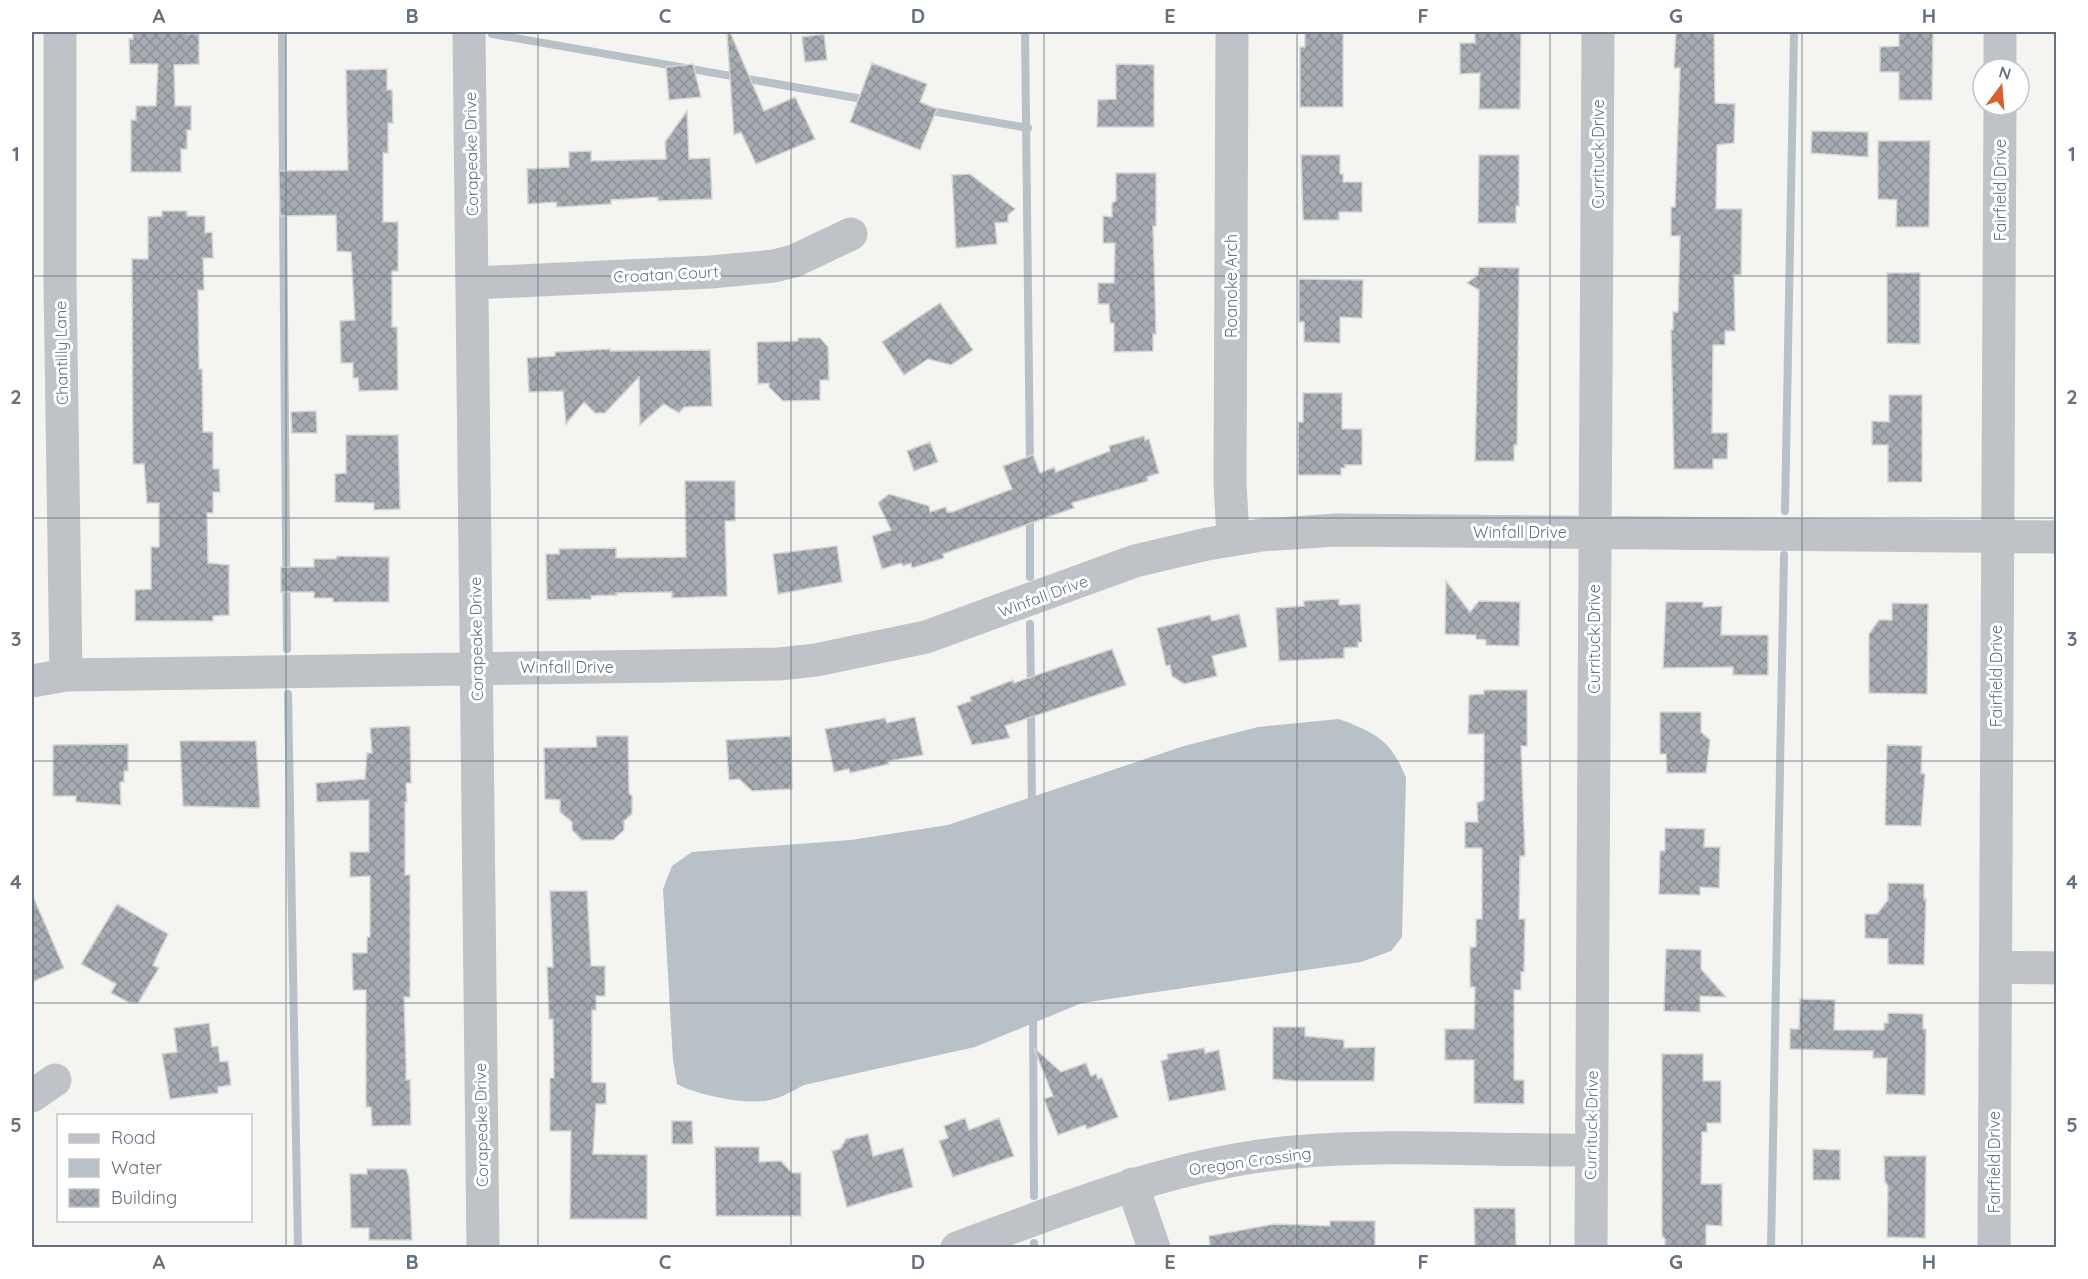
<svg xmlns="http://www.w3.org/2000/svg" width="2088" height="1279" viewBox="0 0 2088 1279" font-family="Quicksand,sans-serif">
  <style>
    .water { fill: #b8c1c7 }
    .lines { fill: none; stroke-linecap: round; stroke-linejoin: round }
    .stream { stroke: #b8c1c7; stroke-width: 8 }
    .building { fill: url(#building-cross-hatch); stroke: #d5d5d3; stroke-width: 1.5 }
    .street { stroke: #bfc2c6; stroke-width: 33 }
    .grid { fill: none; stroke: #65717f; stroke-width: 1.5; stroke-opacity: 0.55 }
    .labels { text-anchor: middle; stroke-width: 6; stroke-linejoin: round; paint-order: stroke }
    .street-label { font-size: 16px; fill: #65717f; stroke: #fff }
    .neatline { fill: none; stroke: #65717f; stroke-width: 2 }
    .grid-label { font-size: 20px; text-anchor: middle; font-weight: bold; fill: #65717f }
  </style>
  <defs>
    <pattern id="building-cross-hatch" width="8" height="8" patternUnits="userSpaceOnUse" patternTransform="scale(1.5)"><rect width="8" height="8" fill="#a6acb2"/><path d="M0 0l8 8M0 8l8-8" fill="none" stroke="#8b9096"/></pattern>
  </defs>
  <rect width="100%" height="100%" fill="#f4f4f0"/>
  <!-- water -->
  <path class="water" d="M1339,719C1376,733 1391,740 1406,778L1402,937L1391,951L1361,962L1082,1003L975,1047L804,1085C791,1092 779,1099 765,1101C742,1104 697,1095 677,1084L673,1060L663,889L672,866L692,852L851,840L948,825L1184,746L1258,727Z"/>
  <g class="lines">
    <!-- stream -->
    <path class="stream" d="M282,32L283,181
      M1025,32L1030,466
      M492,34L868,100
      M925,110L1028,128
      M283,206L287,649
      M1785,511L1794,32
      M1030,515V577
      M1030,624L1031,686
      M288,694L298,1248
      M1031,708L1032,809
      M1033,1014L1034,1196
      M1034,1243V1248
      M1771,1248L1784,555"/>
  </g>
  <!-- building -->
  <path class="building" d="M133,32L199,34V64L174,65L175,106H191V130H187V149H181V172H131V120H136V106H156L158,64H130L129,39H133Z
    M730,32L764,111L795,97L815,139L756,164L741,132L734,135L727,33Z
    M1305,32H1343V107H1300V47H1305Z
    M1475,32H1521L1520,109H1479L1480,73L1460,74V43H1475Z
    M1676,32H1714L1715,103L1735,104L1734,143L1717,145L1716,209H1742L1741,275H1734L1735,331H1725V345H1713L1712,433H1728L1727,459H1713V469H1674L1671,330H1673V312H1678L1680,236H1671V207H1675L1680,68H1674Z
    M1899,32H1933L1932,100H1899V72H1880V47L1899,46Z
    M824,34L827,60L805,62L802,37Z
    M872,63L927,84L920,102L937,109L920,150L850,122Z
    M693,64L701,97L669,100L666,67Z
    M1116,64L1154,65V127H1097L1098,100L1116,99Z
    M387,69V90H392L393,123H388V153H383V222H398V271H392V327H397L398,390L359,391L358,378H353V363H341L340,321L355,320L351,252L337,251L336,215L280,216L279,171L348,170L346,70Z
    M687,111L689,159L710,158L712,199L658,201V197L611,200V204L557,207L556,202L528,204L527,169L569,167V152L591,151V161L666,159L665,142Z
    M1812,131L1868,132V157L1811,153Z
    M1878,141H1930L1929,227H1896L1897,200L1878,199Z
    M1301,155H1340V174H1343V182H1362V212H1339V220H1303Z
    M1479,155H1519V206H1516V223H1478Z
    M1116,173H1156V226H1153L1156,334H1153V351L1114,352V323H1110L1109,304H1098V283H1114L1115,243H1103V216L1112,217V203L1116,201Z
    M970,174L1015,209L1008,215V222L995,223L997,244L956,248L952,175Z
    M162,211H187V216H205V233L212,232L213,258H203L204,290H198L199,369H202L203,432H213V469H219L220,492H213V513H207L208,563L229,565V615L213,616V621H135V590L151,589V547H159V503H147L144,464H133L132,259H148V217L162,216Z
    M1479,267L1519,268L1517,445H1514V461H1475L1479,290L1467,283L1478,275Z
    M1887,273H1920V344L1887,343Z
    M1299,279L1363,280L1362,318L1340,317V343L1304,342V322H1299Z
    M940,303L973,350L951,365L928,359L904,375L882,342Z
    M798,338H820L828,347L829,380H820V400L783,401L769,387V383L758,384L757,342L798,341Z
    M610,349V351L710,350L712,406L684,407L679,413L664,404L640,425L639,377L605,413H595L584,402L566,424L563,391L529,392L527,358L555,356V352Z
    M1303,393H1342V429H1362V465H1345V468H1341V475H1298V422H1303Z
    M1889,395H1922V482H1888V445H1872V421L1889,422Z
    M316,411L317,433H292L291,412Z
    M346,435H398L400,509L374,510V503L335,502V474L346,473Z
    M1144,436L1145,440L1149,439L1159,473L1147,477L1148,481L1072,503L1074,508L943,554L944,558L912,568L911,563L903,566L901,563L882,569L872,536L891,530L878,503L889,494L929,506L930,512L946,507L947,512H952L1012,489L1003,466L1033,455L1040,473L1054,467L1056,472L1110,451L1109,446Z
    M930,442L938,462L914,471L907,451Z
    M685,481H735V521H725L727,596L672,598V592L616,593L617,595L591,596V599L547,600L546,554H559V549L616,548V558L686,557Z
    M837,546L842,582L778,594L773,554Z
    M337,556L389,557V602H333V598H314V592H281V567H314V559H336Z
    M1446,581L1470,612L1479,601L1520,602L1519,646L1486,645V640L1476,639V635L1445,634Z
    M1339,599V605L1360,604L1362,642H1358V647L1344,648V658L1279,661L1276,608L1304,606V601Z
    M1666,602H1703V607L1722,606L1721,635H1768V675H1733V667L1663,668Z
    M1892,603L1928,604L1927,694L1869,693V634L1879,620H1892Z
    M1239,614L1247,647L1212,656L1217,676L1184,684L1172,676L1170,665L1166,666L1157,628L1210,615L1212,621Z
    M1112,649L1126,685L1005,726L1010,738L972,745L957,706L971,701L970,697L1013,680L1014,683Z
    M1484,690H1527V746H1521L1525,856H1520L1519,919H1525L1524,972H1521V990H1514V1080H1524V1104L1474,1103V1060H1445V1029H1474L1475,987H1470V947H1476V919H1482V848H1465V822H1478L1477,803L1484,800V734H1468L1469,695L1484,694Z
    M1660,712H1701V732L1710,740L1706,773H1667L1666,754H1660Z
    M915,717L923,755L888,761L889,764L850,773L849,769L834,772L825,729L885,718L887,723Z
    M410,726L411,783H406L407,802H405V875H410V997H404L406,1064V1080H410L411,1125L372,1126L371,1107H366V990H353L352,953H367V937H370V876L350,877V852H369V800L317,802L316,783L365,779L367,753H372L370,728Z
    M596,736H628L629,793L632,796V814L624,821V830L613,840H582L572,830V822L560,812V800L545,799L544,748L597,747Z
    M791,736L792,789L752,791L739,779L729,780L726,740Z
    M180,741H256L260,808L183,806Z
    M128,744V771H124V782H120L121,805L76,802V796H53V745Z
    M1887,745L1922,746L1921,773L1925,774L1921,826L1885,825Z
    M1665,828L1705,829L1704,847H1720L1719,888L1700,887V895L1659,894L1660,851H1665Z
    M1888,883L1924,884V899H1926L1924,965L1888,964V939L1865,938V914H1877L1888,900Z
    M550,891H587L591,966H605V996H596V1010H592V1082L606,1083V1104H596L593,1154L647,1155V1219H570L571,1131H550V1078H554L553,1019H549L547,967H553Z
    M32,894L64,968L32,982Z
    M117,904L168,934L153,965L159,968L138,1003H130L111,993L116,984L81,964Z
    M1666,949L1701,950V969L1726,997L1700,996V1012L1664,1011Z
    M1800,999L1835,1000L1834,1030H1884V1023H1888V1013L1923,1014V1029H1926L1925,1095L1886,1094L1887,1058H1873V1051L1790,1049V1029H1799Z
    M209,1023L212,1047L218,1046L220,1062L228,1061L231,1085L218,1087V1093L170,1099L162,1054L177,1052L174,1028Z
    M1273,1027H1305V1036L1344,1040V1048L1375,1047L1374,1081H1294L1273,1079Z
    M1034,1048L1061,1072L1086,1063L1091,1076L1096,1074L1098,1079L1102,1078L1118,1117L1087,1129L1085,1125L1058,1135L1044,1099L1053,1096Z
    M1204,1048L1205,1053L1219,1050L1226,1090L1169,1101L1161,1061L1168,1059L1167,1054Z
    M1662,1054H1703V1081H1721V1123H1707V1132H1702L1701,1184H1722V1226L1706,1225V1248H1665V1239L1662,1236Z
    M965,1118L969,1130L999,1118L1014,1156L953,1177L939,1141L948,1138L944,1126Z
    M672,1121H692L693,1144H672Z
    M868,1134L873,1156L903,1148L913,1187L847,1207L832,1151L840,1149L846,1139Z
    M715,1147H759V1162L781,1161L792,1173H801V1216H716Z
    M1813,1149L1840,1150V1180H1813Z
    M1884,1156H1926L1925,1238L1887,1237L1888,1186L1885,1182Z
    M367,1169H406L409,1178L412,1240H369V1228H351L350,1174H367Z
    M1474,1208H1515L1516,1248H1475Z
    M1330,1221H1375V1248H1210L1209,1236L1275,1224L1330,1226Z"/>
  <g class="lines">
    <!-- street -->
    <path class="street" d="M60,32V283L66,675
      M469,32L483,1248
      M1232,32L1230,482L1233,539
      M2000,69V32
      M474,283L711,272L774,266L794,261L851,234
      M32,681L66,675L665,666L779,664L816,660L926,637L1135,561L1207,544L1262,535L1336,530L2056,537
      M1996,967L2056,968
      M32,1096L55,1080
      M1132,1184L1154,1248
      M957,1248C1068,1207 1176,1162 1294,1152C1392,1143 1492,1151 1591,1150
      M1591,1248L1598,32
      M1994,1248L2000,105"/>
  </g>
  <!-- grid -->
  <path class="grid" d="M286,32V1248M538,32V1248M791,32V1248M1044,32V1248M1297,32V1248M1550,32V1248M1802,32V1248M32,276H2056M32,518H2056M32,761H2056M32,1003H2056"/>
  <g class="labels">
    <!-- street labels -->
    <g class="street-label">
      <text transform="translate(471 154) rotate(-91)" y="6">Corapeake Drive</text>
      <text transform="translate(1598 154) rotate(-90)" y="6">Currituck Drive</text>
      <text transform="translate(2000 190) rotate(-90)" y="6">Fairfield Drive</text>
      <text transform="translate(666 274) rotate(-3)" y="6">Croatan Court</text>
      <text transform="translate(1231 286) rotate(-90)" y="6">Roanoke Arch</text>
      <text transform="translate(61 353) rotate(-91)" y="6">Chantilly Lane</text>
      <text x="1520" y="538">Winfall Drive</text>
      <text transform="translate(1043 596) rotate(-20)" y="6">Winfall Drive</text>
      <text transform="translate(476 639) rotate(-91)" y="6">Corapeake Drive</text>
      <text transform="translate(1594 639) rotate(-90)" y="6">Currituck Drive</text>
      <text x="567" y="673">Winfall Drive</text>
      <text transform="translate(1996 676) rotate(-90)" y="6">Fairfield Drive</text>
      <text transform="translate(481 1125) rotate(-91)" y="6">Corapeake Drive</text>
      <text transform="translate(1591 1125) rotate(-89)" y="6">Currituck Drive</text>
      <text transform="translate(1250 1161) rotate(-8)" y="6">Oregon Crossing</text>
      <text transform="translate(1994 1162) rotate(-90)" y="6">Fairfield Drive</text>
    </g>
  </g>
  <!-- border -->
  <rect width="2088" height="1279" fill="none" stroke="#ffffff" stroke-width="66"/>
  <!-- legend -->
  <rect x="57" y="1114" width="195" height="108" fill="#ffffff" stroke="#c1c6cc" stroke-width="1.5"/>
  <rect x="69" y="1134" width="30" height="9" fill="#bfc2c6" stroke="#c1c6cc" stroke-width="1.5"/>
  <text x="111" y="1144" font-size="18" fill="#65717f">Road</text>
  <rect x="69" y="1159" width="30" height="18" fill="#b8c1c7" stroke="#c1c6cc" stroke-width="1.5"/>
  <text x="111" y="1174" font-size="18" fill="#65717f">Water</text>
  <rect x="69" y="1189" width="30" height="18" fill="url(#building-cross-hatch)" stroke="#c1c6cc" stroke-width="1.5"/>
  <text x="111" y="1204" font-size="18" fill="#65717f">Building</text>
  <!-- north arrow -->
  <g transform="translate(2001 87) rotate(16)"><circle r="28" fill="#ffffff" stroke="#c1c6cc" stroke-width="1.5"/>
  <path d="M0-4.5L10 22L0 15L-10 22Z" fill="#d5632f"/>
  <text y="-9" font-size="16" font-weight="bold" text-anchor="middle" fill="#65717f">N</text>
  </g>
  <rect x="33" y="33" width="2022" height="1213" class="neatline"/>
  <g class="grid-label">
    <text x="159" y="23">A</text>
    <text x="412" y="23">B</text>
    <text x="665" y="23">C</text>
    <text x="918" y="23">D</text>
    <text x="1170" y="23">E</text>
    <text x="1423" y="23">F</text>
    <text x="1676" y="23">G</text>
    <text x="1929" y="23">H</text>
    <text x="16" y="161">1</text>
    <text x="2072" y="161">1</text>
    <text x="16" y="404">2</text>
    <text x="2072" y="404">2</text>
    <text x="16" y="646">3</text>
    <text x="2072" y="646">3</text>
    <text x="16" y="889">4</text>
    <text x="2072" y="889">4</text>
    <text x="16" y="1132">5</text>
    <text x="2072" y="1132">5</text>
    <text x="159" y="1269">A</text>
    <text x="412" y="1269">B</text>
    <text x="665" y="1269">C</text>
    <text x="918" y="1269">D</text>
    <text x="1170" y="1269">E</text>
    <text x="1423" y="1269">F</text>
    <text x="1676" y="1269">G</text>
    <text x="1929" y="1269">H</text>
  </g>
</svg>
